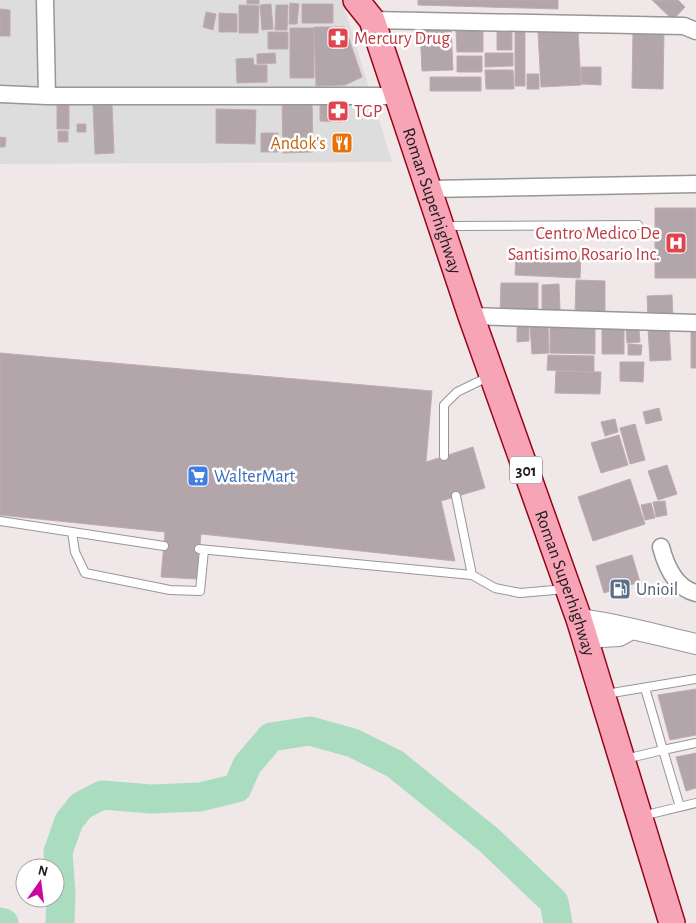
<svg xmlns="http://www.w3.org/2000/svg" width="696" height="923" viewBox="0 0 696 923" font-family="'Alegreya Sans',sans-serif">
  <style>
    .residential { fill: #deddde }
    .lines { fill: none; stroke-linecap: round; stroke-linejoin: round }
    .river { stroke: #aadcc0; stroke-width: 29 }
    .building { fill: #b2a6aa; stroke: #c2aab2 }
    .service-casing { stroke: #979797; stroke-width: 10 }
    .minor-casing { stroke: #979797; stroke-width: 19 }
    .tertiary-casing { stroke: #979797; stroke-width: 22 }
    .primary-casing { stroke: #970617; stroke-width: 28 }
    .service { stroke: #fff; stroke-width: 8 }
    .minor { stroke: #fff; stroke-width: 16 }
    .tertiary { stroke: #fff; stroke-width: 20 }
    .primary { stroke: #f8a4b7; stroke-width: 25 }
    .labels { text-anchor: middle; stroke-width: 5; stroke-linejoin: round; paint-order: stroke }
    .shield { fill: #fff; stroke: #636363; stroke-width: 1 }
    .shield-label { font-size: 16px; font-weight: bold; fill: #202020 }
    .health-label { font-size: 18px; fill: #be3a42; stroke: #fff; text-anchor: start }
    .food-label { font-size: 18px; fill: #c56008; stroke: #fff; text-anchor: end }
    .street-label { font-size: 18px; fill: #202020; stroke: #fff }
    .shop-label { font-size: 18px; fill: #366cbe; stroke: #fff; text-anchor: start }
    .service-label { font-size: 18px; fill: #4e5e75; stroke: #fff; text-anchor: start }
  </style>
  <rect width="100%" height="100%" fill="#f0e7e8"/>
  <!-- residential -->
  <path class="residential" d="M0,0H342L392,162L0,164Z"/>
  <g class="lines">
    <!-- river -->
    <path class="river" d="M0,922L4,923
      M60,923L61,894L58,852L69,821L81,806L102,795L151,799L200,797L237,788L247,765L271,737L310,731L353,743L395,764L489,840L554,902L558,923"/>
  </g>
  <!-- building -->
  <path class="building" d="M247,0H259V4H247Z
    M418,0H558V9L418,5Z
    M652,0H678L685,7L673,20Z
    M290,3L299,4L297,24H289Z
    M271,4L273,29L262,30L260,5Z
    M302,4H333V23H302Z
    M239,5L259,6L258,33H239Z
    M276,5H288L287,30H275Z
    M0,9L10,10V36H0Z
    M206,12L216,14L213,30L203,27Z
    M219,13L237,14V32H219Z
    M314,27H345L362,77L345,85L316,86Z
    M290,28H314V78H290Z
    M451,28L453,70L422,71L420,29Z
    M515,29H525V86H515Z
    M483,30V52H457L456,31Z
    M497,30L512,31V50H497Z
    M578,30L581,85L541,87L538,32Z
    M633,31L664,32L663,89L632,88Z
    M268,32H288V49H268Z
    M275,53L276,63L257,64V54Z
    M485,53H513V66L485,67Z
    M457,56H482V72H457Z
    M253,58L254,65H267V82L237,83L236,59Z
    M581,67H601V85L581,84Z
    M485,70H513L514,89H486Z
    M527,74H539V89H527Z
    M430,77H481V91H430Z
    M282,100H312L313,152L283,153Z
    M57,103H69V129H57Z
    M320,103H343L342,122L320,121Z
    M93,104H112L114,153L95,154Z
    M216,109L256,110L255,144L216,143Z
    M77,124H86V132H77Z
    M58,131H68V142H58Z
    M261,133H278V152H261Z
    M334,135H349L348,151L333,150Z
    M0,137L6,138L5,147H0Z
    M655,208H696V278H655Z
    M516,254L581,257L580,278L515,275Z
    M576,280L605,281V314L575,313Z
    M501,283H538V311L500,312Z
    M559,284L560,310H542V285Z
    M672,295L673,317L648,318L647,296Z
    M548,325L549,353L532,354L530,326Z
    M517,326H529V341L517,342Z
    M550,326H595V354L550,353Z
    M602,328H624V354H602Z
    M669,328L671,360L650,361L648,329Z
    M639,329L640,342L627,343L626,330Z
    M691,330H696V368H691Z
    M628,344L642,345L641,355H628Z
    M0,353L432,391L426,462L473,447L485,488L441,501L455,561L201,534L197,579L161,577L165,532L0,515Z
    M548,355L594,356V372L547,370Z
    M620,362H644L643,382L620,381Z
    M556,371L601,372L600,394L555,393Z
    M659,408L662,420L646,424L643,412Z
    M615,419L618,432L605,436L601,422Z
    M635,424L645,460L630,464L620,428Z
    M619,435L628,465L601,473L591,443Z
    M667,465L677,494L658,500L648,471Z
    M630,479L645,524L593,541L578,497Z
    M665,501L667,515L656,517L653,502Z
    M651,503L655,518L645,520L641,505Z
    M632,555L640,582L604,593L596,566Z
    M696,689V735L670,740L658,695Z
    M696,753V788L686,791L676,757Z"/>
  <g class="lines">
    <!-- service casing -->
    <g class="service-casing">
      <path id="service" d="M445,226L638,225
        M444,456V405L457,392L490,376
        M456,496L472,575L495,588L520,593L566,589
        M0,521L164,546
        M72,532L75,552L85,573L170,590L200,591L204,550
        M199,549L472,575
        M606,694L696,679
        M625,759L663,750L645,688
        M680,807L663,750L696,743
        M642,816L696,803"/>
    </g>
    <!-- minor casing -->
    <g class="minor-casing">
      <path id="minor" d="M45,0L47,96
        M372,20L684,26L696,31
        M0,94L47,96H398
        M430,189L696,184
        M471,316L696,323
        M661,547C666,566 675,588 696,593"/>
    </g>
    <!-- tertiary casing -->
    <g class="tertiary-casing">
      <path id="tertiary" d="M579,619C619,624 656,635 696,644
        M585,638L619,636L630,630"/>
    </g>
    <!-- primary casing -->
    <g class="primary-casing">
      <g id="primary">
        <path id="s1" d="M356,0L372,20L471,316L579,619L672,923"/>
      </g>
    </g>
    <!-- service -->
    <use href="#service" class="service"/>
    <!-- minor -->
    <use href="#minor" class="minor"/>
    <!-- tertiary -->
    <use href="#tertiary" class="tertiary"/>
    <!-- primary -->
    <use href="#primary" class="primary"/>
  </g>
  <!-- icons -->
  <defs>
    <g id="pharmacy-square" transform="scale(1.125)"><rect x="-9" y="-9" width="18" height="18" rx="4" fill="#e0444e" stroke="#fff"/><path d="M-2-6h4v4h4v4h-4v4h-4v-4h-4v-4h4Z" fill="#fff"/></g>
    <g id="restaurant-square" transform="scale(1.125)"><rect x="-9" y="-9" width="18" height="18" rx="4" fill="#e8710a" stroke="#fff"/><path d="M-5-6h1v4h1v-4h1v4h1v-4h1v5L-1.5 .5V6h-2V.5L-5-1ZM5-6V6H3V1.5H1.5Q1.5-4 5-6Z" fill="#fff"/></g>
    <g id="hospital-square" transform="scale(1.125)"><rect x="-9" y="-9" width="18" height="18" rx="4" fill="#e0444e" stroke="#fff"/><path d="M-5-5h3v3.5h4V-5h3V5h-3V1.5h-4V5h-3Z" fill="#fff"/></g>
    <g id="supermarket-square" transform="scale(1.125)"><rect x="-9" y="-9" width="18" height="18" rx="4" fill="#3f7fe0" stroke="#fff"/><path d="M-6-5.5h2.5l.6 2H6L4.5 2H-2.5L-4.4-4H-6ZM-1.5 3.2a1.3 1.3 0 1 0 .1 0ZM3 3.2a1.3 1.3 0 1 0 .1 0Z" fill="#fff"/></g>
    <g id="fuel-square" transform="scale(1.125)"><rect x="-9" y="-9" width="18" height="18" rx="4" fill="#5c6f8a" stroke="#fff"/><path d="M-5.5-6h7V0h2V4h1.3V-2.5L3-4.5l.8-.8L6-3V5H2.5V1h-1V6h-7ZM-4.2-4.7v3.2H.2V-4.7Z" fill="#fff"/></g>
  </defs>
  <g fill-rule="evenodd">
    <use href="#pharmacy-square" x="338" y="38"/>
    <use href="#pharmacy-square" x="338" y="111"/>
    <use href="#restaurant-square" x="342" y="143"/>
    <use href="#hospital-square" x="676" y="243"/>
    <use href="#supermarket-square" x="198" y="476"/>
    <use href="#fuel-square" x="620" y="589"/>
  </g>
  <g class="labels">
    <!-- shield labels -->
    <rect class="shield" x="510" y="456.5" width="32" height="27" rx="4"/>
    <g class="shield-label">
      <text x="526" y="476">301</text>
    </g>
    <!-- health labels -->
    <g class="health-label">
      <text x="354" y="44">Mercury Drug</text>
      <text x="354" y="117">TGP</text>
      <text x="660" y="239" text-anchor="end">Centro Medico De<tspan x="660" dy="21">Santisimo Rosario Inc.</tspan></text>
    </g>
    <!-- food labels -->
    <g class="food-label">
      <text x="326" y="149">Andok's</text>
    </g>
    <!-- street labels -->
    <g class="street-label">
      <text dy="6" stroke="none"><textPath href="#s1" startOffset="216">Roman Superhighway</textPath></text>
      <text dy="6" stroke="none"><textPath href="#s1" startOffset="621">Roman Superhighway</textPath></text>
    </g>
    <!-- shop labels -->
    <g class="shop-label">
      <text x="214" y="482">WalterMart</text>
    </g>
    <!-- service labels -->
    <g class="service-label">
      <text x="636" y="595">Unioil</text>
    </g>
  </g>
  <!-- north arrow -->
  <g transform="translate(40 883) rotate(14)"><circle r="24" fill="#ffffff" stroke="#a6a6a6"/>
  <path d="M0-4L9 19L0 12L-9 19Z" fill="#c908a0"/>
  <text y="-8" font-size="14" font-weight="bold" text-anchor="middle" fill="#202020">N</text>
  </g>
</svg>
